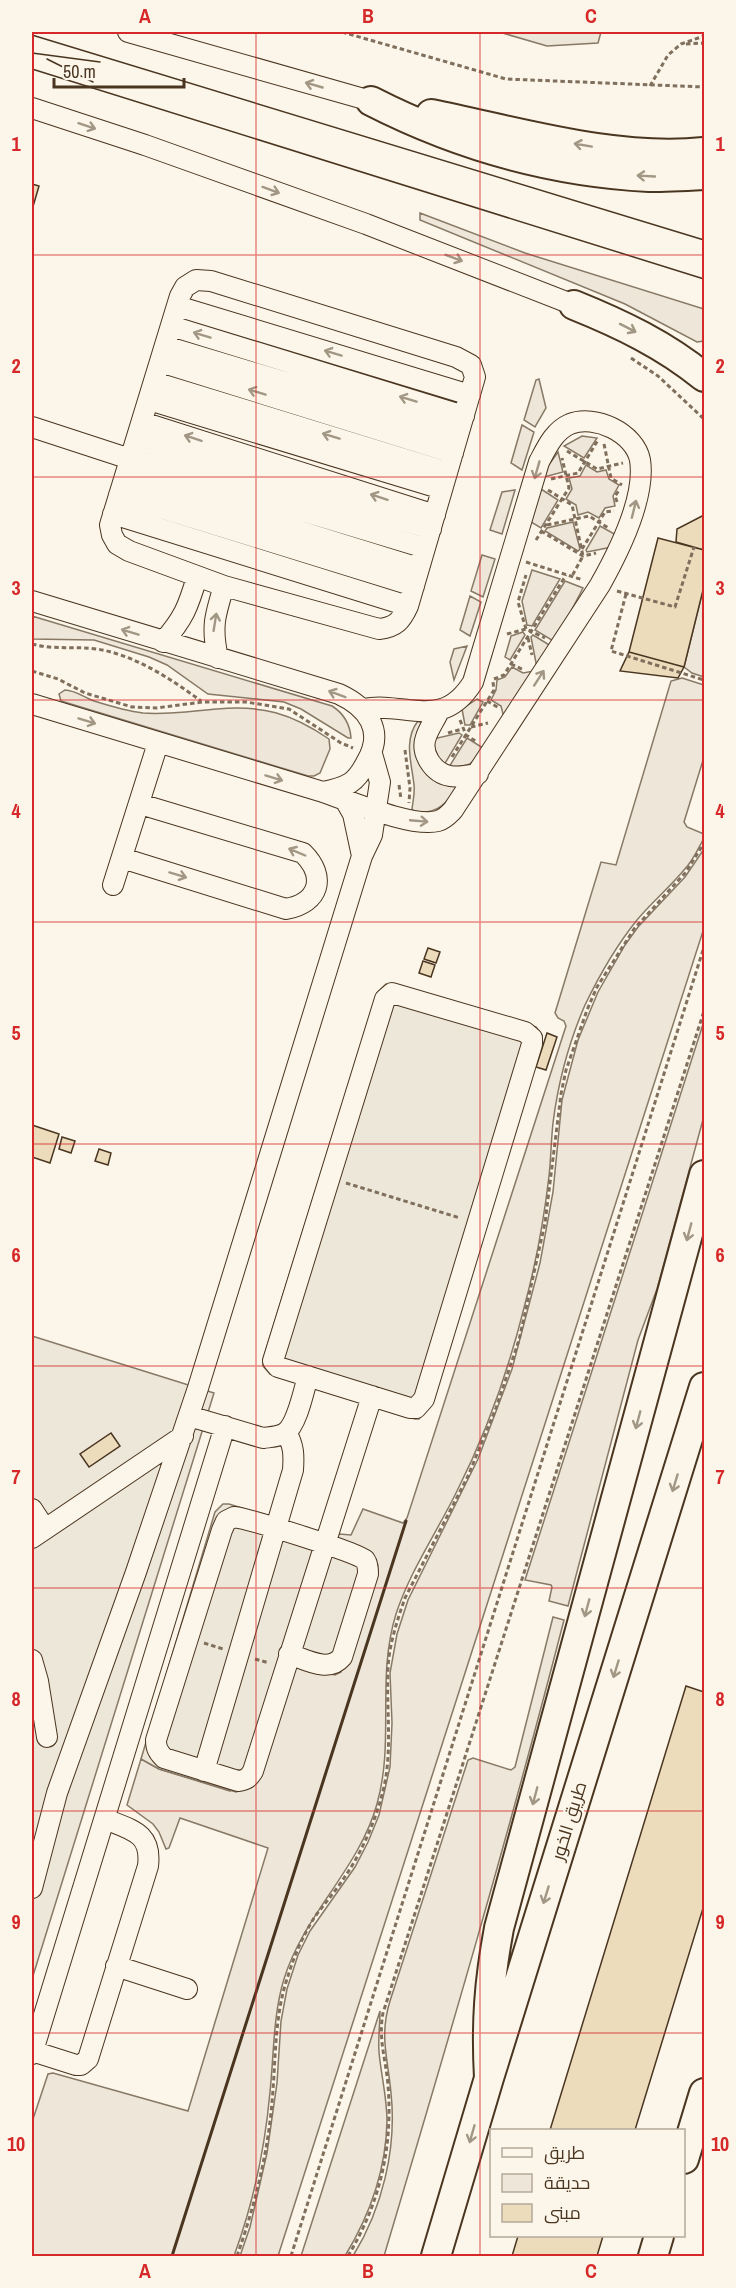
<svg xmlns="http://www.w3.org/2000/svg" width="736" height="2288" viewBox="0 0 736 2288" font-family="'Archivo Narrow',Cairo,sans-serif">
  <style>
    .green { fill: #ede6d9; stroke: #887966; stroke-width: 1.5 }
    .parking { fill: #ede7d9; stroke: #887966; stroke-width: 1.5 }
    .building { fill: #ecdcbc; stroke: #4a3520; stroke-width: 1.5 }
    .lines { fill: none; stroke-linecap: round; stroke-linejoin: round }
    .minor-casing { stroke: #4a3520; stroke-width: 22 }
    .highway-casing { stroke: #4a3520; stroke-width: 32 }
    .path { stroke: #7f6f5c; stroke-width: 3; stroke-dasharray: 4.5 3; stroke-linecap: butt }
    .minor { stroke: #fbf6e9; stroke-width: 20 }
    .highway { stroke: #fbf6e9; stroke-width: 28 }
    .tram { stroke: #4a3520; stroke-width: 1.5 }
    .wall { stroke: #4a3520; stroke-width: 3 }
    .oneway { stroke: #a29684 }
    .grid { fill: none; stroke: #d62828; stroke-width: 1.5; stroke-opacity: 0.55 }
    .labels { text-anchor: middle; stroke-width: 4.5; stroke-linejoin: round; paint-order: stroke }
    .street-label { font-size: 18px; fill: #4a3520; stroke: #fbf6e9 }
    .neatline { fill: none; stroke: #d62828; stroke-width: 2 }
    .grid-label { font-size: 20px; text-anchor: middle; font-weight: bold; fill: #d62828 }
  </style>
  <rect width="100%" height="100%" fill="#fbf6e9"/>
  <!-- green -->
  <path class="green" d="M420,213L525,253L704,309V341L697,342L625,304L420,220Z
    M539,379L546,408L535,427L524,420L536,380Z
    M522,425L534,432L522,470L511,463Z
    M582,436L597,438L584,458L564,446Z
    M558,452L563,472L544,477L548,466Z
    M586,465L597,472L606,470L609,479L619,485L613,496L615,506L605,508L599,518L588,512L578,515L576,505L566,499L572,489L569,478L580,476Z
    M541,489L558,500L541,528L531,522Z
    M515,490L502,534L490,530L502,492Z
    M573,522L580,549L578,551L545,531L547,528Z
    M600,526L618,536L612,547L587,552L586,550Z
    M482,555L495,559L483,597L471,591Z
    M532,570L560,579L532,626L527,625L522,601Z
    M565,581L583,588L555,642L535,630Z
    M704,586V677L692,673L684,667Z
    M470,596L481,602L470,636L460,630Z
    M32,616L332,706C343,713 350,724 351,738H348L301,709L284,702L208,694L167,665L149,657L94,640L32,639Z
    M523,632L525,635L510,660L505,657L511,636Z
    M533,635L551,646L537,668L531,637Z
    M467,646L454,680L450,662L454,649Z
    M512,667L523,673L534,671L504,718L501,706L491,700L496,690L497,680L505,677Z
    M682,678L704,685V757L684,822L687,827L704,834V838C698,849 693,861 684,870C669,888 652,902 637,920C616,946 599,976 585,1005C569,1042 558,1083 553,1123C551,1141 551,1159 549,1176C544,1219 536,1263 525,1304C509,1369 487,1432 457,1491C437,1532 410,1571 396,1614C376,1679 395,1740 377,1804C359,1869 304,1914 284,1979C273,2015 274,2054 270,2092C265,2148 253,2204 234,2256H32V2122L48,2074L53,2073L188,2111L268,1848L180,1818L169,1848L166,1849L159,1832L153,1824L127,1805L141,1759L159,1769L230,1791L339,1534L351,1535L363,1509L403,1523L407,1518L566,1026L564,1021L558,1018L555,1013L601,862L616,865L671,681Z
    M65,690C75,690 85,698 94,701C110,706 127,711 143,713C168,715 192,711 217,709C262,705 291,713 329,739L330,749L320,773L314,776H308L61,701L59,694Z
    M477,699L483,702L470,725H465L462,709Z
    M418,721L422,723L417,738L460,784C448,802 438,815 415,812L412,809C413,801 415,793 414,785C412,764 403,740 418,721Z
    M459,733L462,735L444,765L435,755L433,739Z
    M467,738L483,748C472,766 470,766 449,767Z
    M704,849V928L278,2256H240L250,2227L267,2153L277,2083L281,2021L287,1989L298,1955L310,1931L355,1867L368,1842L379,1815L390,1767L392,1723L390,1673L397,1634L408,1600L478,1459L512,1369L540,1263L553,1192L562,1100L578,1040L598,992L625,945L638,927L685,877Z
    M704,1021V1116L657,1289L638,1340L568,1606L549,1601L552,1587L551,1585L525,1580Z
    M553,1617L564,1620C509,1834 447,2045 384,2256H353C382,2209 397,2149 391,2093C388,2059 379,2036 390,2001L468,1760L473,1758L511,1770L515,1767Z
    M380,2011C380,2024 378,2038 379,2052C381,2075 387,2097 387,2121C386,2169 370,2215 345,2256H301Z"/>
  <!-- parking -->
  <path class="parking" d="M499,32H601L598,43L547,46Z
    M386,984H393L536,1027L542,1035L426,1411L419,1419H415L270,1374L263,1366V1359L377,993Z
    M32,1336L214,1393L32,1979Z
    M223,1504H229L337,1537V1540L369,1555L341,1672L335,1675L291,1662L249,1788L236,1792L159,1769L141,1759L215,1512Z"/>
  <!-- building -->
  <path class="building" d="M32,184L39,186L32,210Z
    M704,515V550L676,542L677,529Z
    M658,538L704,550V586L684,667L629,652Z
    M629,652L684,667L678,678L620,671Z
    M428,948L440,952L436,963L424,959Z
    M423,961L435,965L431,977L419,973Z
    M547,1033L557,1037L546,1070L536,1067Z
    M32,1125L59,1134L50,1163L32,1157Z
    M62,1137L75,1141L71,1153L59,1149Z
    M99,1149L111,1153L108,1165L95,1161Z
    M111,1433L120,1446L89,1467L80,1454Z
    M686,1686L704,1692V1905L635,2130H550Z
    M518,2236H603L597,2256H512Z"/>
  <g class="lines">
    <!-- minor casing -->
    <g class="minor-casing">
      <path id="minor" d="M128,32L371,101
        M32,108L145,145L366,224L574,305
        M196,280L211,281L456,357L471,365L475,377L408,606C401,621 396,627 379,629L224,586L129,551L117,544L112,535L110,525L180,296L185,287Z
        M177,306L470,395
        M171,326L464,416
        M165,346L458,434
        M160,362L453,453
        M154,382L447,472
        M149,400L442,489
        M142,422L435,515
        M32,427L130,459L425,548
        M136,440L431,529
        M125,477L419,568
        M119,495L414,586
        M113,514L408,606
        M32,601L339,694C367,707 385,730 367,761C363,769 358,778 350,783C342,788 333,790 323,792L32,704
        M163,642C184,618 188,607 197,577
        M218,658C211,627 215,615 224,586
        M439,711C435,720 429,728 426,737C420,753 433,773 450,776C459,778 469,775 478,774
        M323,792C350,801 413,828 438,821C445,819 449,814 453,810L600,585C618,553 646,498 640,460C635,433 595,414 570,424C554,431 547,447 539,462L473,682C442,732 407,701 363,709
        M345,800L353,814L362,856
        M122,858L286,909C319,903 327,877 303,853L140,804
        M113,885L158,743
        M392,993L525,1032L532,1038V1044L424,1399L416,1408H410L278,1367L273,1361L385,999Z
        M189,1416L263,1438C270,1437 279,1437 285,1433C297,1425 304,1390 308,1376
        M32,1509L45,1529
        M32,1538L183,1436
        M289,1654C307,1660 329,1673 342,1657L368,1574C368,1569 368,1564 365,1560C356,1552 250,1519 234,1517L226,1521L222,1530L156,1740C156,1748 158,1752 164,1758L238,1781C246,1780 249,1778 253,1771L372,1396
        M32,1660L38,1681L47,1737
        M204,1771L293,1470C294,1455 294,1446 286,1432
        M32,1888L57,1793L136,1572L198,1388L362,856L372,835L380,782L372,754
        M116,1966L187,1989
        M32,2051L76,2065H81L88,2059L148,1866C152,1833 132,1830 105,1819
        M32,2054L225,1426"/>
    </g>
    <!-- highway casing -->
    <g class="highway-casing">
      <path id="highway" d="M371,101C457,145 552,172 649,177C667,177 686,176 704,175
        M431,114C520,132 613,161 704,152
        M574,305C621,324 665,345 704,377
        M489,2078C486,2023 489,1982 499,1928L704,1175
        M684,2159L704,2093
        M436,2256L489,2078L704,1387
        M653,2256L659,2236"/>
    </g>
    <!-- path -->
    <path class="path" d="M342,32L506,79L704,87
      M686,44L704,43
      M650,86L668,55L681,44L704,36
      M631,358L658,376L704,419
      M604,444L611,478L622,485
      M567,451L597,469L623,463
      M551,479L578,473L598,440
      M548,490L572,505L583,556L572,576
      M617,502L615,496L620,489
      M547,525L589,516L610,529
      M541,531L583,556L596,553
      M536,540L569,488L562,458
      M582,549L605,512L614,511
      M526,562L583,580
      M617,591L675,607L694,547
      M626,594L611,651L704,680
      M526,629L518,602L526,575
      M507,634L526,629L545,638
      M528,638L532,655
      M32,644C54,650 75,646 97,649C135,655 171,679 201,701
      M511,664L524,670
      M32,671L58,679L85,693L132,707L156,708L203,702H246L289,709L341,743L353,748
      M494,679L504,675L566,575
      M487,701L499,708
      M460,720L466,735L477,742
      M471,727L488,723
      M448,733L462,729
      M405,750L410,788L409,803
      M452,757L494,690L493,682
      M399,785L401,799
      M346,1183L460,1218
      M204,1643L223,1649
      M255,1659L269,1663
      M237,2256C254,2208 268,2153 272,2102C276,2060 274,2016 288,1976C294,1956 303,1936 314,1918C324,1904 335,1892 344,1878C362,1852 375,1822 383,1791C393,1751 386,1710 388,1669C389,1645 397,1621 405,1598L468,1476L496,1408L519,1340L545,1223L561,1094L566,1070L587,1010L597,987L634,929L686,872L704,843
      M291,2256L704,947
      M348,2256C380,2203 393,2147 388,2085C386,2060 378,2039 383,2013L704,1011"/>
    <!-- minor -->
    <use href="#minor" class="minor"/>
    <!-- highway -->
    <use href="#highway" class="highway"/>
    <!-- tram -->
    <path class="tram" d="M32,35L704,240
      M32,53L100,62
      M47,59L93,82
      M32,69L704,279"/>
    <!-- wall -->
    <path class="wall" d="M172,2256L406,1521"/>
  </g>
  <!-- one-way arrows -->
  <defs><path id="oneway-shaft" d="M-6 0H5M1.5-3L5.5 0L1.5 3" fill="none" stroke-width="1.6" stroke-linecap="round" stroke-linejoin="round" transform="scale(1.5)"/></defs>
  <g class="oneway">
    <use href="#oneway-shaft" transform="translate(314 85) rotate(-164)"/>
    <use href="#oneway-shaft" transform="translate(87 126) rotate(18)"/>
    <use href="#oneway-shaft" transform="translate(583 145) rotate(-170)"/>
    <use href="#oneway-shaft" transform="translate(646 176) rotate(-177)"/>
    <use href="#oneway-shaft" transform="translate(271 190) rotate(20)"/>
    <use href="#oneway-shaft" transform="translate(454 258) rotate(21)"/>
    <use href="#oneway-shaft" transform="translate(628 328) rotate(27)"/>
    <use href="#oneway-shaft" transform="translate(202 335) rotate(-163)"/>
    <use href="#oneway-shaft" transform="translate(333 353) rotate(-163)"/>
    <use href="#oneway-shaft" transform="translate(257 392) rotate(-163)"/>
    <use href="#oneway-shaft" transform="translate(408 399) rotate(-163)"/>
    <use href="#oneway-shaft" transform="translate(331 436) rotate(-163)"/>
    <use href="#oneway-shaft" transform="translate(193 438) rotate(-162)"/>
    <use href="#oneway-shaft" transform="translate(537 470) rotate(106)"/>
    <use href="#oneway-shaft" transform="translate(379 497) rotate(-162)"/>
    <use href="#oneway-shaft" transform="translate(634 509) rotate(-76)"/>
    <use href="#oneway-shaft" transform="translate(215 622) rotate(-81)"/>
    <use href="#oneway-shaft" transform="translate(130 632) rotate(-163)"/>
    <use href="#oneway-shaft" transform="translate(539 678) rotate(-57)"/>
    <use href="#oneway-shaft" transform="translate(337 694) rotate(-160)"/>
    <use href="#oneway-shaft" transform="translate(87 721) rotate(17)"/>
    <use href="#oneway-shaft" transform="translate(274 778) rotate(17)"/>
    <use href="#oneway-shaft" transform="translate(419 821) rotate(5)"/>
    <use href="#oneway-shaft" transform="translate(297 852) rotate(-157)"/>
    <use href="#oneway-shaft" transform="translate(178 875) rotate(17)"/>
    <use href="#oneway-shaft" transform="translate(689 1232) rotate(105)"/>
    <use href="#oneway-shaft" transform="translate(638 1420) rotate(105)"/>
    <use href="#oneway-shaft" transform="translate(675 1483) rotate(107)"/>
    <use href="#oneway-shaft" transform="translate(587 1608) rotate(105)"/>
    <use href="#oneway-shaft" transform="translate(616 1669) rotate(107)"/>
    <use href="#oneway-shaft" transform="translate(535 1796) rotate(105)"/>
    <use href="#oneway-shaft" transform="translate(546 1895) rotate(107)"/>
    <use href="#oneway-shaft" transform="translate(472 2134) rotate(106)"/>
  </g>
  <!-- grid -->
  <path class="grid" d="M256,32V2256M480,32V2256M32,255H704M32,477H704M32,700H704M32,922H704M32,1144H704M32,1366H704M32,1588H704M32,1811H704M32,2033H704"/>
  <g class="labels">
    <!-- street labels -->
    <g class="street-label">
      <text transform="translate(569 1821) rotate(-73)" y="6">طريق الخور</text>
    </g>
  </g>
  <!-- border -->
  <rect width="736" height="2288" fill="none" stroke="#fbf6e9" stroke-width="66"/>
  <!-- legend -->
  <rect x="490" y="2129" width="195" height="108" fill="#fbf6e9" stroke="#b4a999" stroke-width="1.5"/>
  <rect x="502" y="2148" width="30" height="9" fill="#fbf6e9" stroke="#b4a999" stroke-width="1.5"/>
  <text x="544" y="2159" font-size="18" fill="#4a3520">طريق</text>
  <rect x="502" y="2174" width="30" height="18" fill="#ede6d9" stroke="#b4a999" stroke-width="1.5"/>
  <text x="544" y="2189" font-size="18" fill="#4a3520">حديقة</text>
  <rect x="502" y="2204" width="30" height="18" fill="#ecdcbc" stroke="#b4a999" stroke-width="1.5"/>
  <text x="544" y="2219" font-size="18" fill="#4a3520">مبنى</text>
  <!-- scale -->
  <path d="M54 78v9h130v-9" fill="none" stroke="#4a3520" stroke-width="3"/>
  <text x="63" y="78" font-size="18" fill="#4a3520" stroke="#fbf6e9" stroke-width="4.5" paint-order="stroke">50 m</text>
  <rect x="33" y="33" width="670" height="2222" class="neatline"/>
  <g class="grid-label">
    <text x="145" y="23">A</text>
    <text x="368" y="23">B</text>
    <text x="591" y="23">C</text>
    <text x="16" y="151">1</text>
    <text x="720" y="151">1</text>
    <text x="16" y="373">2</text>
    <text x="720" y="373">2</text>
    <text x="16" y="595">3</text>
    <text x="720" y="595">3</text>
    <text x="16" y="818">4</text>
    <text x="720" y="818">4</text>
    <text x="16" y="1040">5</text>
    <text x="720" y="1040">5</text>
    <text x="16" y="1262">6</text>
    <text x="720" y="1262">6</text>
    <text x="16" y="1484">7</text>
    <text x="720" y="1484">7</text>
    <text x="16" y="1706">8</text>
    <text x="720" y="1706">8</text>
    <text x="16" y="1929">9</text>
    <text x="720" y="1929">9</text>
    <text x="16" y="2151">10</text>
    <text x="720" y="2151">10</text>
    <text x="145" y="2278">A</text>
    <text x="368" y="2278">B</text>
    <text x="591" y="2278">C</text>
  </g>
</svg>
